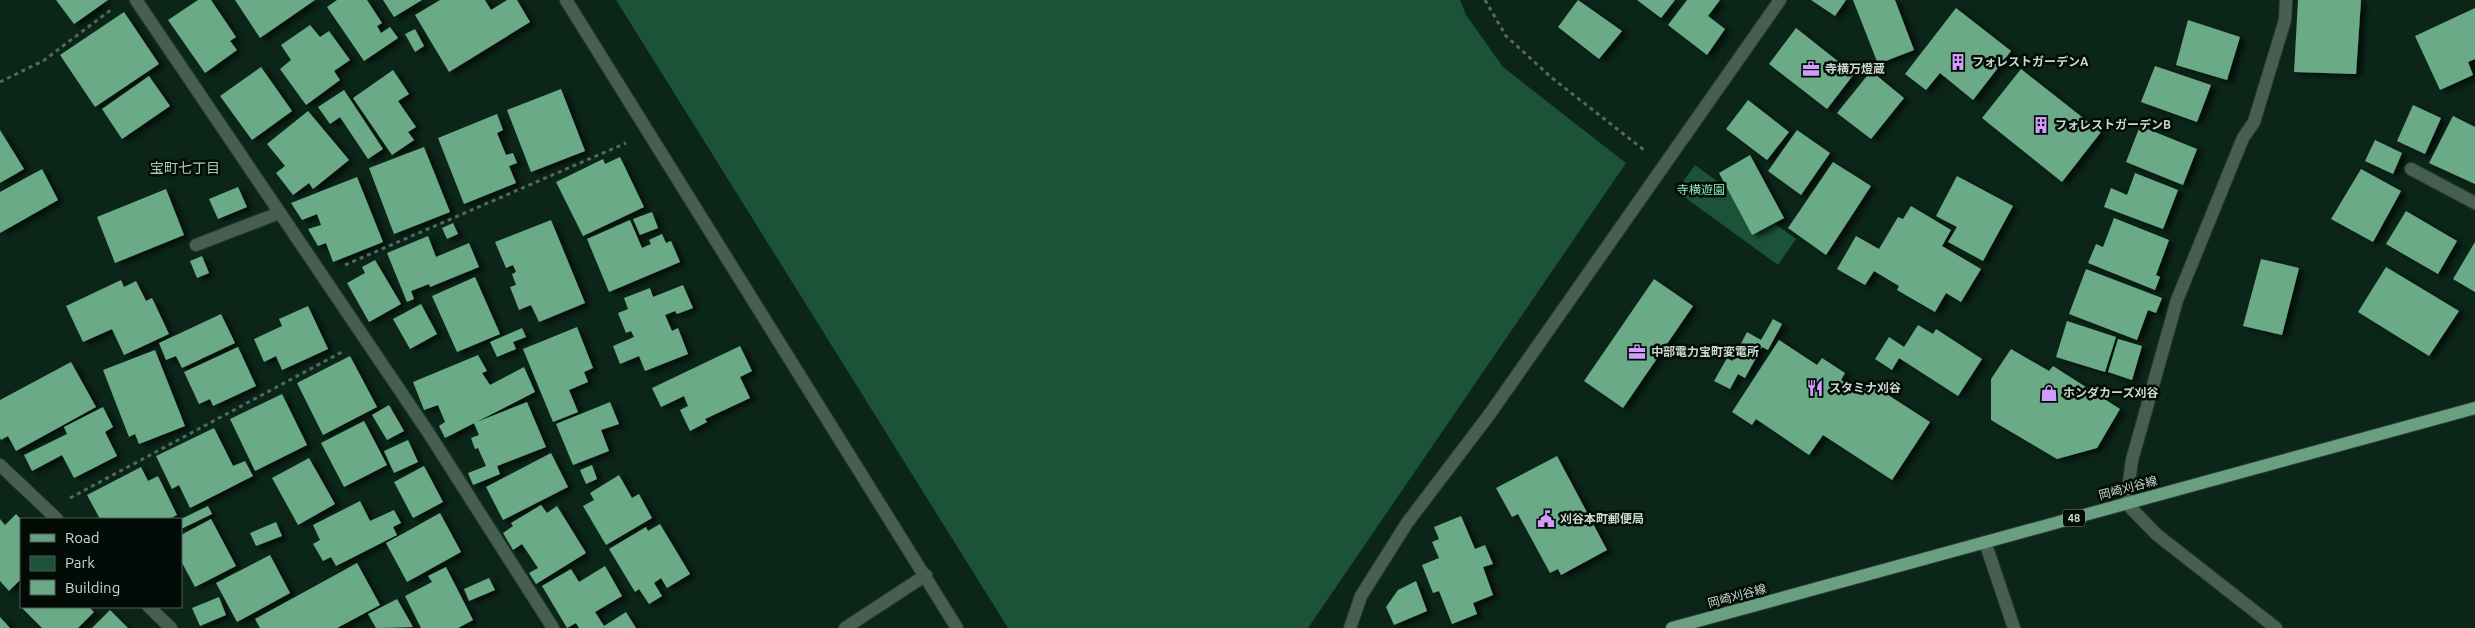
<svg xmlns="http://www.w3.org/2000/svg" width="2475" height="628" viewBox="0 0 2475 628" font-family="Ubuntu,'Noto Sans JP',sans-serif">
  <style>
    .green { fill: #1b5238 }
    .building { fill: #6baa87; filter: url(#shadow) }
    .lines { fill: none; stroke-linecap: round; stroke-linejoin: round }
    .service-casing { stroke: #2a4235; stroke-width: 14 }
    .minor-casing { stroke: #2a4235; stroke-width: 14 }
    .tertiary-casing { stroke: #2a4235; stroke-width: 14 }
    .primary-casing { stroke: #2a4235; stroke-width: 14 }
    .path { stroke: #53695d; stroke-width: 3; stroke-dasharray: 4 4; stroke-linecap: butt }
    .service { stroke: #465f50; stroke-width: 12 }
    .minor { stroke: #465f50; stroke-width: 12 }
    .tertiary { stroke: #465f50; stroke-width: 12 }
    .primary { stroke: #6b9f81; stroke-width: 12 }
    .labels { text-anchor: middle; stroke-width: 5; stroke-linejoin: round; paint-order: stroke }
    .shield { fill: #030b06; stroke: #8e9b93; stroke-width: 1 }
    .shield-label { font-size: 11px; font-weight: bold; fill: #cad9d0 }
    .poi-label { font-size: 12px; font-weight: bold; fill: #cad9d0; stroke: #030b06; text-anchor: start }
    .park-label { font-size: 12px; fill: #90ebb9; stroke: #030b06 }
    .street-label { font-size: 12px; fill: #cad9d0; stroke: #030b06 }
    .neighbourhood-label { font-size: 14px; fill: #accab8; stroke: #030b06 }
  </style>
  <defs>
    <filter id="shadow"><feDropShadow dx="5.5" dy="3" stdDeviation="2.5" flood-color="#0009"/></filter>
  </defs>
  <rect width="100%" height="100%" fill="#0b2518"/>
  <!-- green -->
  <path class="green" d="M616,0H1460L1466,15L1503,67L1626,163L1308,628H1008Z
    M1695,165L1796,239L1778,265L1676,191Z"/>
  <!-- building -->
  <path class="building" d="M56,0H108L74,24Z
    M198,0H211L236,37L230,41L237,50L205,73L168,20Z
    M235,0H315L260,38Z
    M337,0H367L382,23L377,26L381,33L390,27L398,38L364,61L327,7Z
    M383,0H422L394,17Z
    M440,0H485L491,10L507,0H517L530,22L449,72L415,15Z
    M1578,0L1622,31L1599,59L1558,27Z
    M1637,0H1675L1661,18Z
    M1687,0H1720L1708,16L1725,29L1707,55L1668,25Z
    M1811,0H1846L1835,16Z
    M1853,0H1895L1914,50L1878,64Z
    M2298,0H2361L2356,74L2294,72Z
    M1956,8L2011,51L1973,100L1940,73L1926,90L1905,74Z
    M2475,8V59L2468,62L2473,75L2440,90L2415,36Z
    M124,12L159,64L95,107L60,55Z
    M2188,20L2240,37L2227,80L2176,65Z
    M310,25L320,37L329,31L350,60L334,71L340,80L306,105L280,69L291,60L281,45Z
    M1796,28L1854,74L1827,109L1769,64Z
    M415,29L424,46L415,52L405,34Z
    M2155,66L2211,85L2197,122L2141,102Z
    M261,67L292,111L252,140L220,96Z
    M2021,69L2101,132L2062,182L1982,118Z
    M393,70L409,94L398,101L416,127L408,132L414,140L392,155L353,98Z
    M1871,71L1904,98L1871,139L1837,113Z
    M149,76L170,106L122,139L102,109Z
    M561,89L585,151L531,172L507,110Z
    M344,90L383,149L368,159L340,117L330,124L318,107Z
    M1748,100L1789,132L1767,160L1726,129Z
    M2413,105L2441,118L2425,154L2397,141Z
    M308,111L349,160L313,189L309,183L293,195L276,173L285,166L267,144Z
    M497,114L503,130L497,133L506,155L513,153L517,163L509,166L516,183L464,204L438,138Z
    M2453,116L2475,127V184L2429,163Z
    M2140,126L2197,149L2183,185L2126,162Z
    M0,130L24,169L0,183Z
    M1797,130L1830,153L1801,195L1768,171Z
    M2375,140L2402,153L2393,174L2365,161Z
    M424,147L450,212L394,234L369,168Z
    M1750,155L1784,218L1752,235L1719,173Z
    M620,157L644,207L583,236L556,182L603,159L605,164Z
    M1833,162L1871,186L1826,255L1788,228Z
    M42,169L58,200L0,233V192Z
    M2361,169L2401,191L2373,242L2331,219Z
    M2135,173L2178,190L2163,229L2104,207L2111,188L2127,195Z
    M1957,176L2013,206L1983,261L1948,242L1957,227L1936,216Z
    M357,177L383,242L333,262L326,243L318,246L308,229L321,225L317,214L302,220L291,203Z
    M238,187L247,207L218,219L209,199Z
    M166,189L184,235L115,263L97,217Z
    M1911,206L1951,230L1942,246L1981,269L1961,302L1946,293L1935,312L1897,290L1899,286L1874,271L1865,285L1837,269L1856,236L1879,249L1898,217L1903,219Z
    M2406,211L2457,241L2438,274L2386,244Z
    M652,212L658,228L640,235L633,219Z
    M2114,218L2169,240L2156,275L2160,277L2155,290L2088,263L2096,244L2103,247Z
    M551,220L585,303L539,322L531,305L519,310L510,287L516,285L512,274L516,272L513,265L506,268L495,242Z
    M630,220L642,248L651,244L649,240L662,234L666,243L671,241L680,262L609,292L587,239Z
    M453,223L458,234L447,239L442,228Z
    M428,236L436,257L469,243L479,267L430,287L429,284L411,291L414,299L407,302L387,253Z
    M2475,242V292L2453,279Z
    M202,256L209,273L197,278L190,261Z
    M2261,259L2299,268L2282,335L2243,326Z
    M375,260L401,304L369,322L347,283L365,273L362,267Z
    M2386,267L2459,311L2429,356L2358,312Z
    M2086,269L2162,298L2156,313L2148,310L2137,340L2069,314Z
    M475,277L500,334L457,352L432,296Z
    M1654,279L1693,306L1623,408L1584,381Z
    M121,280L124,287L136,281L146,301L152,298L169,334L124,355L112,329L83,342L66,306Z
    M683,285L693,308L677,314L675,311L665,315L672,331L678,328L688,354L645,371L639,356L620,364L613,346L634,337L631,331L626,333L618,313L628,309L624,298L650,288L653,297Z
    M421,304L437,334L410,349L393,319Z
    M308,306L328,349L282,370L276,356L264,362L254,339L282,326L279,319Z
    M221,314L235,343L182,368L176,356L166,360L159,343Z
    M1773,319L1782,324L1768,350L1762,347L1745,378L1738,374L1730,389L1714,381L1727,358L1732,361L1747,332L1761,340Z
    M2067,321L2116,337L2105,372L2056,357Z
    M1918,325L1933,334L1936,329L1982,359L1958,396L1899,358L1892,370L1875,359L1889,337L1904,347Z
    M577,327L593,368L584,372L588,382L569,390L578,412L553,422L523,349Z
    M522,328L526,337L513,342L516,349L497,357L490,342Z
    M2118,339L2142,346L2132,380L2108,372Z
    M1779,340L1817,365L1822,358L1845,373L1841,380L1861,393L1868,382L1930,422L1892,480L1823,435L1809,455L1756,419L1752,425L1732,412Z
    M740,346L752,371L740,377L750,398L705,419L707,422L690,431L680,410L688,406L684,396L661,407L652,388Z
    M238,347L256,386L213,406L210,399L199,404L184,372Z
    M2011,349L2049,371L2053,366L2120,409L2097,448L2057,459L1991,420V379Z
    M155,350L185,426L139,444L135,434L129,437L103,370Z
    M478,355L487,371L482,373L490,385L524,367L535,392L445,438L439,426L445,422L438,405L424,410L413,382Z
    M350,356L377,407L323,435L297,383Z
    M71,362L96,407L16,451L8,436L1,440L0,438V400Z
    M282,394L307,445L255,471L230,419Z
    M527,402L546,447L497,466L500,474L473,485L468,473L486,466L478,448L475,449L471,438L479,435L474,423Z
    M610,402L619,424L601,430L609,451L573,465L556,424Z
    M389,405L404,431L387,440L372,415Z
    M103,407L113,427L105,432L117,456L74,478L62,455L32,471L24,455L67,434L64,427Z
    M364,421L387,465L344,487L321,443Z
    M214,428L233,466L245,461L253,476L190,508L179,485L172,489L156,456Z
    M408,440L418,462L394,473L384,451Z
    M551,453L568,487L503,520L486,487Z
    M1557,456L1607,550L1561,575L1558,569L1550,573L1518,514L1512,517L1496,488Z
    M309,458L335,504L298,525L272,478Z
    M592,465L597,479L586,484L580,470Z
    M424,466L443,502L413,518L394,482Z
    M141,467L148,481L158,476L177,515L169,519H100L87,495Z
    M619,475L632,498L639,494L652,518L606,545L583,506L594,500L590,493Z
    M360,501L370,521L394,510L401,523L393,527L397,535L336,566L331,557L323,561L313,544L320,540L313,525Z
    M541,505L547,513L557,506L586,553L536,584L529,573L538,568L522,544L513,550L503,533L513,526L511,523Z
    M208,506L212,514L181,529V519Z
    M440,513L461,552L407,582L386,543Z
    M16,514L21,519V579L9,591L0,581V519L5,525Z
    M1461,516L1475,549L1485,545L1493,564L1483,567L1493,595L1473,603L1477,614L1452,624L1439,591L1433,593L1422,565L1439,558L1432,542L1439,539L1434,527Z
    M211,519L236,566L195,587L181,561V535Z
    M276,522L282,536L256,546L250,533Z
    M660,524L690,574L667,588L661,578L654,583L662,596L649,604L639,589L635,592L609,549L646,527L648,531Z
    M270,555L290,593L237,622L216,583Z
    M357,563L380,605L337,628H260L255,619Z
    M605,566L622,596L595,612L604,626L626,612L636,628H579L576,623L567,628L542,586L571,569L579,582Z
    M446,567L473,620L458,628H421L405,596L432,582L428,576Z
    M489,578L495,590L469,601L464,589Z
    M1416,581L1427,611L1394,625L1386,607L1398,590Z
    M219,597L226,615L200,626L192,608Z
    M397,599L413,627L376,628L368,614Z
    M21,607H89L94,612L78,628H42Z
    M110,610L128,628H92Z
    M0,617L10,628H0Z"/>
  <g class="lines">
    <!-- service casing -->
    <g class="service-casing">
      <path id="service" d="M2411,169L2475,203"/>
    </g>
    <!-- minor casing -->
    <g class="minor-casing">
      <path id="minor" d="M136,0L428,432L553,628
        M196,245L279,213
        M1985,542L2014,628
        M845,628L926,575
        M1350,628L1361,596L1407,523L1489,415L1780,0
        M2276,628L2156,534L2126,503L2132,460L2177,300L2243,138L2254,122L2285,20L2286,0"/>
    </g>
    <!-- tertiary casing -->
    <g class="tertiary-casing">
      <path id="tertiary" d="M566,0L957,628
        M0,465L57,519
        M149,607L171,628"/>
    </g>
    <!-- primary casing -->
    <g class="primary-casing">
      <path id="primary" d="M1672,628L2475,408"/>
    </g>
    <!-- path -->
    <path class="path" d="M1485,0L1506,36L1552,78L1644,150
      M0,82L43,61L112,9
      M345,265L626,143
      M70,498L342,352"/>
    <!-- service -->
    <use href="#service" class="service"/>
    <!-- minor -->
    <use href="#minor" class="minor"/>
    <!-- tertiary -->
    <use href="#tertiary" class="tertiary"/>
    <!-- primary -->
    <use href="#primary" class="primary"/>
  </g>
  <!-- icons -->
  <defs>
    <g id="building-bare" transform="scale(1.35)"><path d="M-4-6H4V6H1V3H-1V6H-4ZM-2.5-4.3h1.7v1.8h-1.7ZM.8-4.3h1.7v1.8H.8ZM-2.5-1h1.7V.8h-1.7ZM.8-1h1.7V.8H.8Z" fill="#d29cfd" stroke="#030b06" stroke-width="2.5" paint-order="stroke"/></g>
    <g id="office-bare" transform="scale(1.35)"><path d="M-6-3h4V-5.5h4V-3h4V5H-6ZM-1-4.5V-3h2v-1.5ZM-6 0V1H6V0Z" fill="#d29cfd" stroke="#030b06" stroke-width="2.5" paint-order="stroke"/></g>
    <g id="restaurant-bare" transform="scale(1.35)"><path d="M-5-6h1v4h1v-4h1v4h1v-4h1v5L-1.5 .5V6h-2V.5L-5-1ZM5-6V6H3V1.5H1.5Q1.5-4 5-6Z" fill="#d29cfd" stroke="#030b06" stroke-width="2.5" paint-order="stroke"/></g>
    <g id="shop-bare" transform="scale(1.35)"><path d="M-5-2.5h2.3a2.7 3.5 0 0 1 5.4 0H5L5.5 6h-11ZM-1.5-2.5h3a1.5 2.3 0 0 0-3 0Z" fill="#d29cfd" stroke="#030b06" stroke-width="2.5" paint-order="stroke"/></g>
    <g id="civic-bare" transform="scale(1.35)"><path d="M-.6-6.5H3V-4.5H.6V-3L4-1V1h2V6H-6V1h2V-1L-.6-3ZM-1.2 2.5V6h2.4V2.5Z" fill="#d29cfd" stroke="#030b06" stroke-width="2.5" paint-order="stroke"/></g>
  </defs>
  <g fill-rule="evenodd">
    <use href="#building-bare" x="1958" y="62"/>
    <use href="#office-bare" x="1811" y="69"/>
    <use href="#building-bare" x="2041" y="125"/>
    <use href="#office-bare" x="1637" y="352"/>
    <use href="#restaurant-bare" x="1815" y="388"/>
    <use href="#shop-bare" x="2049" y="393"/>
    <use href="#civic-bare" x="1546" y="519"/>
  </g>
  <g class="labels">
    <!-- shield labels -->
    <rect class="shield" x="2063" y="509.5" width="22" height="17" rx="4"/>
    <g class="shield-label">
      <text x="2074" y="522">48</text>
    </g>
    <!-- poi labels -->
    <g class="poi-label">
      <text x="1972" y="66">フォレストガーデンA</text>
      <text x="1825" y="73">寺横万燈蔵</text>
      <text x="2055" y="129">フォレストガーデンB</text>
      <text x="1651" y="356">中部電力宝町変電所</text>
      <text x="1829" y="392">スタミナ刈谷</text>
      <text x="2063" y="397">ホンダカーズ刈谷</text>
      <text x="1560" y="523">刈谷本町郵便局</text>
    </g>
    <!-- park labels -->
    <g class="park-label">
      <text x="1701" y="194">寺横遊園</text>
    </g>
    <!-- street labels -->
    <g class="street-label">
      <text transform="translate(2128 488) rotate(-15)" y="4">岡崎刈谷線</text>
      <text transform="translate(1737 596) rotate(-15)" y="4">岡崎刈谷線</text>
    </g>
    <!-- neighbourhood labels -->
    <g class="neighbourhood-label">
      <text x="185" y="173">宝町七丁目</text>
    </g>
  </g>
  <!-- legend -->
  <rect x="20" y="518" width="162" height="90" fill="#030b06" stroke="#535d57"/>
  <rect x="30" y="534" width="25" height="8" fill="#6b9f81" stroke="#535d57"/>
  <text x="65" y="543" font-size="15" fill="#cad9d0">Road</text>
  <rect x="30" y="556" width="25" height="15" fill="#1b5238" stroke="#535d57"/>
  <text x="65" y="568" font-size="15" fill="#cad9d0">Park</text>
  <rect x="30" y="580" width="25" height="15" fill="#6baa87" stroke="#535d57"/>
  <text x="65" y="593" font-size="15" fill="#cad9d0">Building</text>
</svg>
